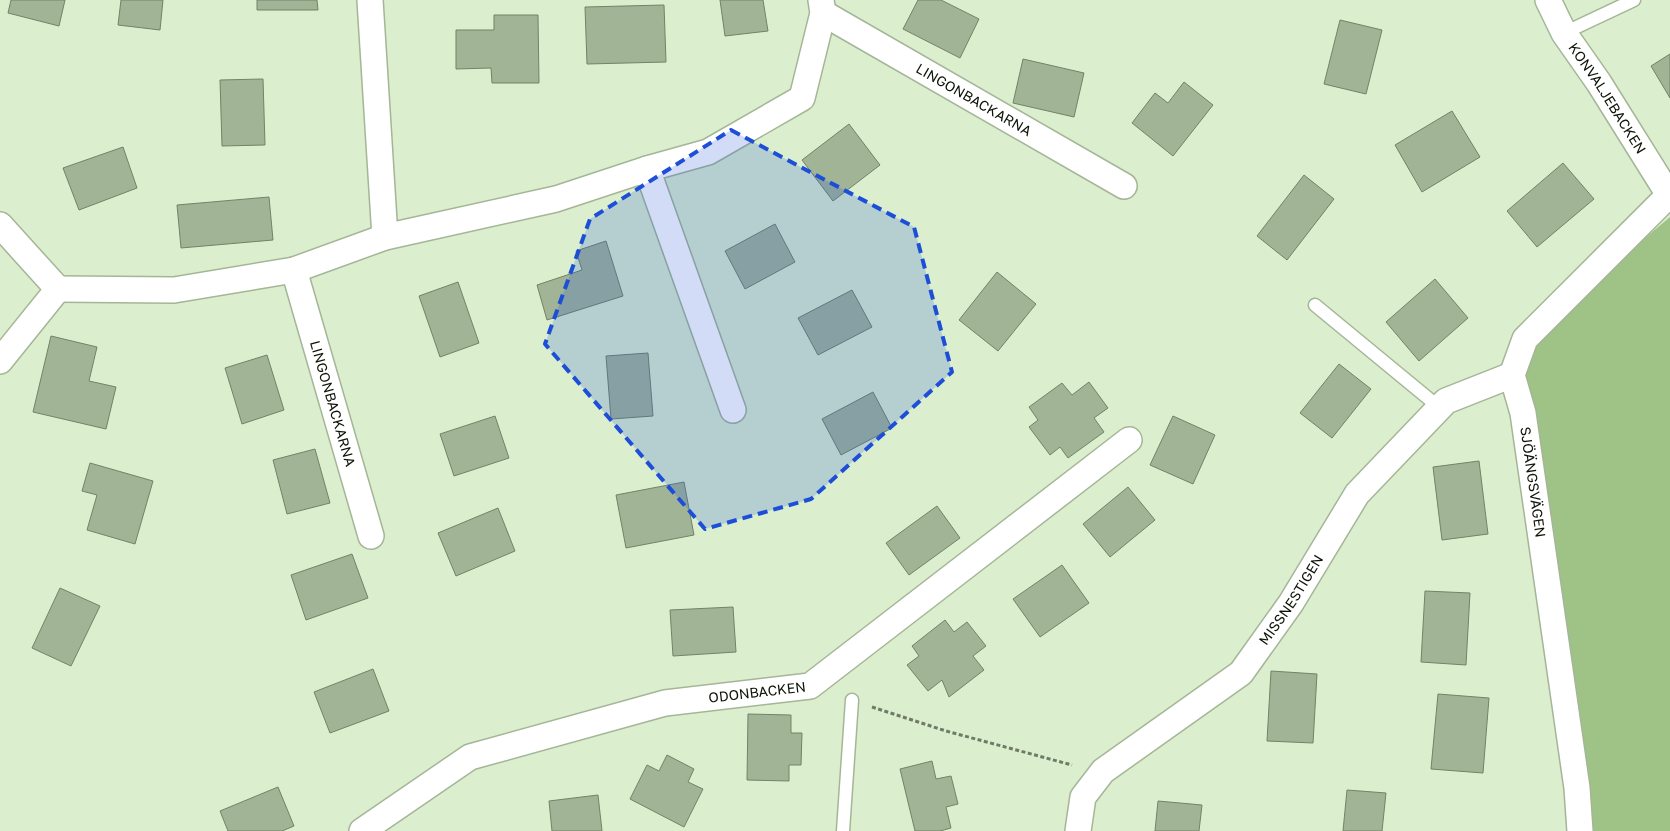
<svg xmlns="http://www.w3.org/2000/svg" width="1670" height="831" viewBox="0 0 1670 831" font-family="'Golos Text',sans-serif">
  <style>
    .green { fill: #9fc287 }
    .building { fill: #a2b496; stroke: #728366 }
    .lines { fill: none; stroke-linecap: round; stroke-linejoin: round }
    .service-casing { stroke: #a4b697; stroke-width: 15 }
    .minor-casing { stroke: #a4b697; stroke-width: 28 }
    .path { stroke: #6f7b66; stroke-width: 3; stroke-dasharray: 4 2.5; stroke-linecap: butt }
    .service { stroke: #fff; stroke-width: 12 }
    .minor { stroke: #fff; stroke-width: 25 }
    .marked { fill: #1d4ed8; fill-opacity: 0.2; stroke: #1d4ed8; stroke-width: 4; stroke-dasharray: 10 6; stroke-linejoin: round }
    .labels { text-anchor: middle; stroke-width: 4; stroke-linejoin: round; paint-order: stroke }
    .street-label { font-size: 14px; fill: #0e1409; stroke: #fff }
  </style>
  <rect width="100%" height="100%" fill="#dbeece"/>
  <!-- green -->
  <path class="green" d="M1670,217V831H1580L1512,375L1525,339Z"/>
  <!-- building -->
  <path class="building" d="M11,0H65L59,26L8,13Z
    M121,0H163L160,30L118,25Z
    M257,0H317L318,10H257Z
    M720,0H763L768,31L725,36Z
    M918,0H941L979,19L960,58L903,29Z
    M664,5L666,62L587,64L585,7Z
    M494,15H538L539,83H492L491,68L456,69V30H494Z
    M1340,20L1382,30L1366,94L1324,84Z
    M1670,54V98L1651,66Z
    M1023,59L1084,73L1074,117L1013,103Z
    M263,79L265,145L222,146L220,80Z
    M1184,82L1213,105L1173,156L1132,123L1155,93L1168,103Z
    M1452,111L1480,157L1422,192L1395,145Z
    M849,124L880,165L833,201L802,160Z
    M123,147L137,188L79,210L63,168Z
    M1563,163L1594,199L1537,247L1507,211Z
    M1304,175L1334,199L1287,260L1257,236Z
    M269,197L273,240L181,248L177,205Z
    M775,224L795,262L745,289L725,251Z
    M606,241L623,296L547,320L537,285L582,270L576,251Z
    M997,272L1036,304L998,351L959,320Z
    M1435,279L1468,318L1419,361L1386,322Z
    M458,282L479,343L440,357L419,296Z
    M852,290L872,327L818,355L798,318Z
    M51,336L97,347L89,381L116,387L106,429L33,412Z
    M648,353L653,416L611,419L606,356Z
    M267,355L284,410L242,424L225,368Z
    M1339,364L1371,389L1332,438L1300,413Z
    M1089,382L1108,408L1094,418L1104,432L1068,458L1060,447L1050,455L1029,427L1038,420L1029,407L1062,383L1072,395Z
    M873,392L892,428L841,455L822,419Z
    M495,416L509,458L454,476L440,434Z
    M1173,416L1215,435L1193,484L1150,465Z
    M315,449L330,503L287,514L273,460Z
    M1479,461L1488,534L1442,540L1433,467Z
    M90,463L153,481L135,544L87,530L97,495L82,491Z
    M684,482L694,535L626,548L616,495Z
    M1128,487L1155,520L1110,557L1083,524Z
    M937,506L960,538L909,575L886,543Z
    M498,508L515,551L456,576L438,533Z
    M352,554L368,598L306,620L291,575Z
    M1062,565L1089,603L1040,637L1013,599Z
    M60,588L100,606L71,666L32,648Z
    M1425,591L1470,593L1466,665L1421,662Z
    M733,607L736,652L673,656L670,610Z
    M945,620L954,632L967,622L986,646L973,656L984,670L949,697L942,680L928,691L907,665L919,656L912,646Z
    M373,669L389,711L330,733L314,692Z
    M1271,671L1317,674L1313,743L1267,741Z
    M1438,694L1489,698L1483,773L1431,769Z
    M748,714L791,715V733H802L801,765H789V781L747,780Z
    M667,755L694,769L688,782L703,789L684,827L630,799L647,765L659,771Z
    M932,761L936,779L951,776L958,804L946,807L951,828L940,831H915L900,769Z
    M278,787L294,826L282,831H228L220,811Z
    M1347,790L1386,793L1382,831H1343Z
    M598,795L602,831H552L549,801Z
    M1158,801L1202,805L1199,831H1155Z"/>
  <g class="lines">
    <!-- service casing -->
    <g class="service-casing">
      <path id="service" d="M1564,33L1634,0
        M1315,305L1440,408
        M843,831L852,700"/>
    </g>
    <!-- minor casing -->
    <g class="minor-casing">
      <g id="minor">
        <path d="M370,0L385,237"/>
        <path id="s1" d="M1548,0L1564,33L1599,83L1669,195"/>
        <path id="s2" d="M823,13L1124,186"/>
        <path d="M647,169L733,410"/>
        <path d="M0,225L58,289L0,361"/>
        <path id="s3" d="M294,270L371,536"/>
        <path d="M58,289L174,290L294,270L385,237L556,199L647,169L708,152L802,98L823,13L821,0"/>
        <path id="s4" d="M362,831L470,757L665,703L810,686L1129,440"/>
        <path id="s5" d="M1078,831L1083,797L1103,771L1241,673L1291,603L1357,494L1446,401L1512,375"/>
        <path d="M1580,831L1577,788L1523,413L1512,375L1525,339L1670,194"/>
      </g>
    </g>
    <!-- path -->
    <path class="path" d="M872,707L946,731L1072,765"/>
    <!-- service -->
    <use href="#service" class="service"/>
    <!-- minor -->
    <use href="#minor" class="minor"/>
  </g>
  <!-- marked area -->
  <path class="marked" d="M731,130L914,227L952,372L811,499L705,529L545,344L590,219Z"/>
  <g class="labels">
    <!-- street labels -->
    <g class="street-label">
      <text dy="5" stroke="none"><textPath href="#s1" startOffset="115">KONVALJEBACKEN</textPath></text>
      <text dy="5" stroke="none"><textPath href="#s2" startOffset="174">LINGONBACKARNA</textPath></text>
      <text dy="5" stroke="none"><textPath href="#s3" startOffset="139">LINGONBACKARNA</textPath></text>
      <text transform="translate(1533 482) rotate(82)" y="5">SJÖÄNGSVÄGEN</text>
      <text dy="5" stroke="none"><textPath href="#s5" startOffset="325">MISSNESTIGEN</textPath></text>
      <text dy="5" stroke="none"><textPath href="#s4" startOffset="426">ODONBACKEN</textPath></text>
    </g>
  </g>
</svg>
